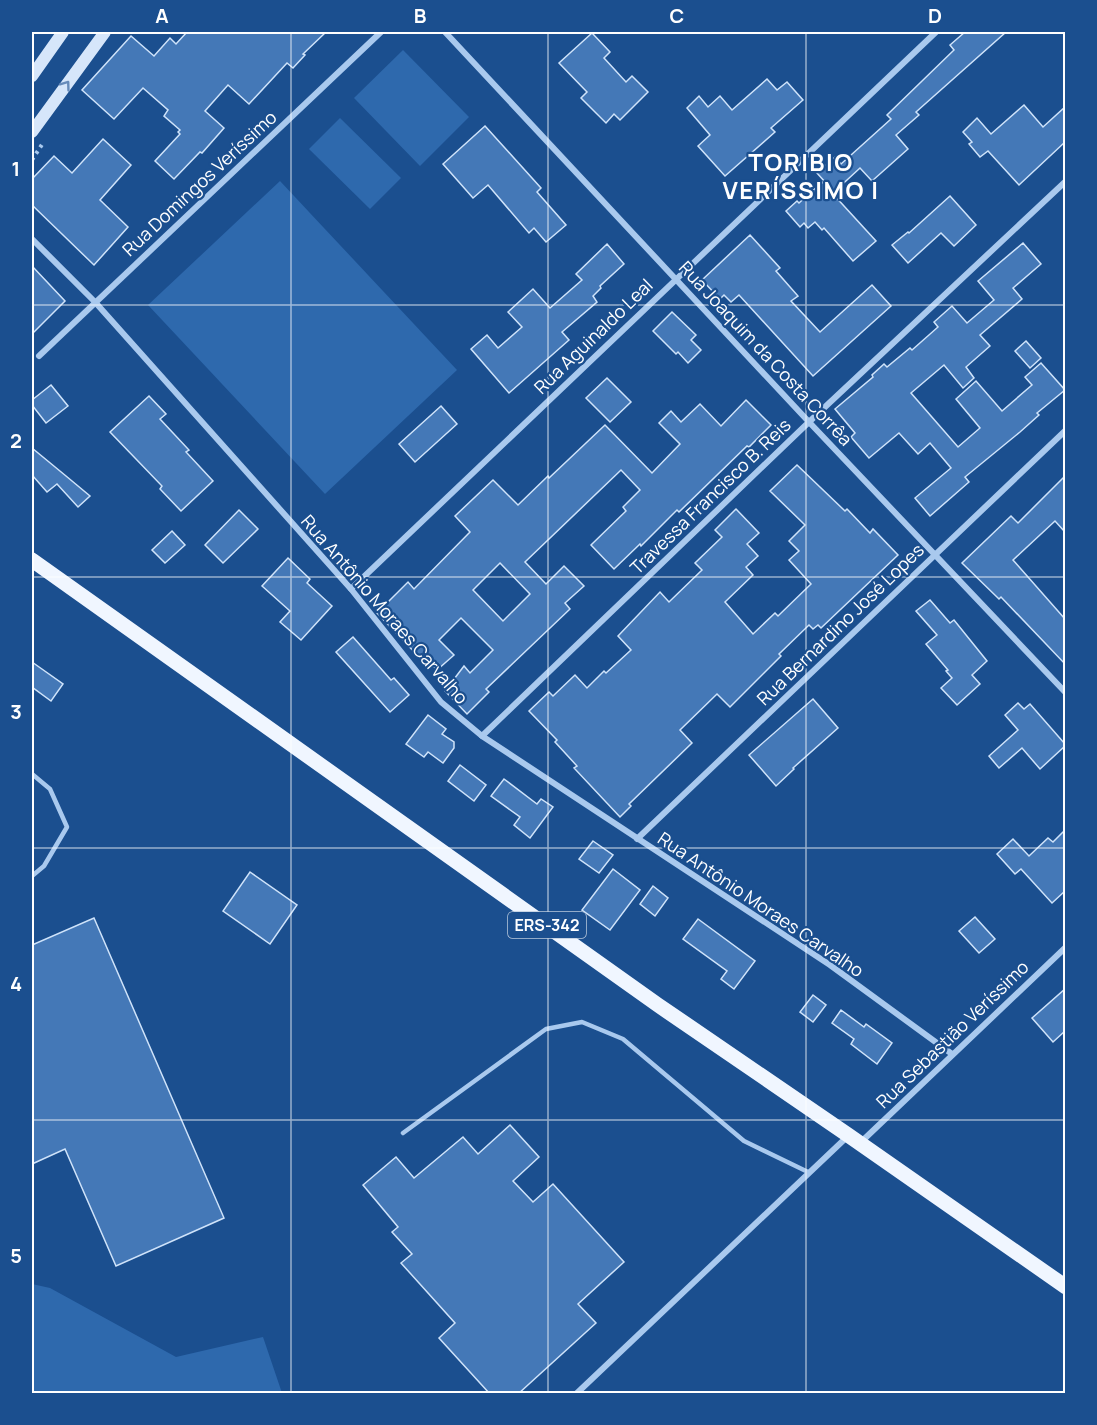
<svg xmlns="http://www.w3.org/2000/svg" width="1097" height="1425" viewBox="0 0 1097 1425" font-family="Manrope,sans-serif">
	<rect width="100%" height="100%" fill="#1b4f8f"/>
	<g fill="#2e69ad">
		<path d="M 403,50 L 469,117 L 420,166 L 354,98 Z"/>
		<path d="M 340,118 L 401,178 L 370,209 L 309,149 Z"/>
		<path d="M 280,181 L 457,370 L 325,494 L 148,305 Z"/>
		<path d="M 32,1284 L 50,1288 L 176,1357 L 263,1337 L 282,1393 L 32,1393 Z"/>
	</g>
	<g fill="#4478b7" stroke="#cfe3fa" stroke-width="1.5" fill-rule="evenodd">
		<path d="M 187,32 L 326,32 L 303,54 L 305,55 L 293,68 L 287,63 L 249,104 L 228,85 L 205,111 L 224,128 L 202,153 L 200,152 L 174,179 L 155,161 L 180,134 L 178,132 L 180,130 L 164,116 L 168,110 L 143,88 L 114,119 L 82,90 L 131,36 L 154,56 L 170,38 L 176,44 Z"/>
		<path d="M 965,32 L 1006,32 L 916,112 L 919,115 L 896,135 L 908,149 L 872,181 L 860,168 L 834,192 L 817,173 L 835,157 L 841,164 L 891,119 L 887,115 L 954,50 L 950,45 Z"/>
		<path d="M 592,33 L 610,52 L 604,58 L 626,82 L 632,76 L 648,92 L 620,120 L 614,114 L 606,123 L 581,98 L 587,92 L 559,63 Z"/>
		<path d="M 767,79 L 777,90 L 787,82 L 803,100 L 771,128 L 775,132 L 725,176 L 698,146 L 710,135 L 687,108 L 699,96 L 708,107 L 720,96 L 732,110 Z"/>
		<path d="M 1024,105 L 1043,127 L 1065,107 L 1065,142 L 1019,185 L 988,151 L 980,157 L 969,144 L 972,142 L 963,132 L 977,118 L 991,134 Z"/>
		<path d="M 485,126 L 541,188 L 537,192 L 566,225 L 546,242 L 534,228 L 529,233 L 488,185 L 473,198 L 443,164 Z"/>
		<path d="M 103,139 L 131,165 L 100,200 L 128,227 L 94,265 L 32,205 L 32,179 L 54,156 L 72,173 Z"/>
		<path d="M 822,182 L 876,241 L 853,261 L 824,228 L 822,230 L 815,222 L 808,228 L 804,223 L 800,227 L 786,211 L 797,201 L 799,203 Z"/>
		<path d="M 950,196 L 976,225 L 954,246 L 941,233 L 908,263 L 892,245 L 908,232 L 909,233 Z"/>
		<path d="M 750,235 L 780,268 L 776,271 L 798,296 L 791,301 L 820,332 L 872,285 L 891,306 L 813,376 L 739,295 L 731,302 L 724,295 L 720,299 L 702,280 Z"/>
		<path d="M 1023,243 L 1041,264 L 1013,288 L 1022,299 L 980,335 L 990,346 L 966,367 L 974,378 L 963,388 L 944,365 L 911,393 L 958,447 L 980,428 L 956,399 L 976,381 L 1002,411 L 1032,385 L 1025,377 L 1041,363 L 1065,390 L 1037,413 L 1039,415 L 1020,432 L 965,477 L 969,482 L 930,516 L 915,498 L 951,468 L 930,443 L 918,454 L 899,433 L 869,458 L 851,437 L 855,433 L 835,409 L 873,377 L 872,375 L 884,364 L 887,367 L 910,348 L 912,350 L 938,327 L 934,322 L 952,306 L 967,323 L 994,300 L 978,281 Z"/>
		<path d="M 607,244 L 624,264 L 600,286 L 601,288 L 593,296 L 597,302 L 562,332 L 569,340 L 509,393 L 471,349 L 487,335 L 498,348 L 522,327 L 508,312 L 533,289 L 550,308 L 582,280 L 576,274 Z"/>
		<path d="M 32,266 L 65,301 L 32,334 Z"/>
		<path d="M 672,312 L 696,335 L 691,340 L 701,350 L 688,363 L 678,352 L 676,354 L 653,331 Z"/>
		<path d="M 1026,341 L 1041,358 L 1030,368 L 1015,351 Z"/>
		<path d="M 607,378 L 631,402 L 610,422 L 586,398 Z"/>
		<path d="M 51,385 L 68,406 L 46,423 L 32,405 L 32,400 Z"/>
		<path d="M 149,396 L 166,414 L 160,419 L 189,450 L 186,452 L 213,481 L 181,511 L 160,489 L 162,486 L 110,432 Z"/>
		<path d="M 746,400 L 771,425 L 749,447 L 747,446 L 679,512 L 677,510 L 641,546 L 640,544 L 614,569 L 591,545 L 626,511 L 623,507 L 640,490 L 621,470 L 525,562 L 546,584 L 564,566 L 584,586 L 565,603 L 570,609 L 486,689 L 489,692 L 467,714 L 445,691 L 464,666 L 470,673 L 493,650 L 461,618 L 439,640 L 454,655 L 437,670 L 423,655 L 420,658 L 377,613 L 408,582 L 414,589 L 470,532 L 455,516 L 493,480 L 518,505 L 548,476 L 549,478 L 605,425 L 652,473 L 680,444 L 659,423 L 671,411 L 681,422 L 700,404 L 721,426 ZM 500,563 L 530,594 L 503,621 L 473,590 Z"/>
		<path d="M 441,406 L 457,424 L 415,462 L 399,444 Z"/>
		<path d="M 32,448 L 66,476 L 90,496 L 78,507 L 57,484 L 47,492 L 32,475 Z"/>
		<path d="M 797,465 L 845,511 L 847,509 L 870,533 L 873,529 L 898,555 L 821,628 L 818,625 L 813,629 L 809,625 L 779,654 L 781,656 L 730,707 L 717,694 L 680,730 L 692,743 L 629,804 L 631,806 L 620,817 L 574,768 L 577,766 L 555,742 L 557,740 L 529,711 L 549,692 L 553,696 L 575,675 L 587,688 L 604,671 L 606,673 L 631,650 L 618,636 L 660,592 L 669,602 L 702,570 L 695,563 L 722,537 L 715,530 L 736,509 L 759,533 L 747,544 L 758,556 L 746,567 L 753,575 L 725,602 L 753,634 L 775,613 L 778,616 L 811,584 L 789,560 L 799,551 L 789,541 L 805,525 L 770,491 Z"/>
		<path d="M 1065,476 L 1065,532 L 1055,521 L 1013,560 L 1065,619 L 1065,664 L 1001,597 L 999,599 L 962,563 L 1011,516 L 1018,523 Z"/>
		<path d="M 239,510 L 258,529 L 223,563 L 205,545 Z"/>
		<path d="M 172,531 L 185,545 L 165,563 L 152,550 Z"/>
		<path d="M 288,558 L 310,579 L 307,583 L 332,606 L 301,640 L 280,622 L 290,611 L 262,586 Z"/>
		<path d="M 930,600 L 950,623 L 954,620 L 987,661 L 972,675 L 980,684 L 957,705 L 941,688 L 952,678 L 946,671 L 948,670 L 926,644 L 937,635 L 916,611 Z"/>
		<path d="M 353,637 L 391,680 L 394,678 L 409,695 L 390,712 L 336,652 Z"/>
		<path d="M 32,662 L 63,684 L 51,701 L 32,687 Z"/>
		<path d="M 813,699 L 838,728 L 793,768 L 794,769 L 776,786 L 749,755 Z"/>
		<path d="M 1018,703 L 1024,709 L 1030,704 L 1065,744 L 1065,746 L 1040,769 L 1022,748 L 999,768 L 989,756 L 1018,730 L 1005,715 Z"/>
		<path d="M 428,715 L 446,729 L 442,734 L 454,742 L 454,748 L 443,763 L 428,752 L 424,757 L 406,744 Z"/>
		<path d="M 460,765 L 486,785 L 474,801 L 448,781 Z"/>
		<path d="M 504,779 L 537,804 L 541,799 L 553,807 L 530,838 L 514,825 L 520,817 L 491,796 Z"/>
		<path d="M 1065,830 L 1065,891 L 1052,903 L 1021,869 L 1015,874 L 997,854 L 1013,839 L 1029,856 L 1048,838 L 1053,842 Z"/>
		<path d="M 593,841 L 613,855 L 599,873 L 579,859 Z"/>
		<path d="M 613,869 L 640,890 L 610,930 L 582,910 Z"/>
		<path d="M 250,872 L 297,905 L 270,944 L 223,911 Z"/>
		<path d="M 653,886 L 668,898 L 655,916 L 640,904 Z"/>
		<path d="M 975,917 L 995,939 L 979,953 L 959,931 Z"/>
		<path d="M 94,918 L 224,1218 L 116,1266 L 65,1149 L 32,1164 L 32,945 Z"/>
		<path d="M 698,919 L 755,961 L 734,989 L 721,979 L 727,971 L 683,939 Z"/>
		<path d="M 1065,989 L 1065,1031 L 1053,1042 L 1032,1018 Z"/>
		<path d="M 813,995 L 826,1005 L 813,1022 L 800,1012 Z"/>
		<path d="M 841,1010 L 864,1027 L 866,1024 L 892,1043 L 877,1064 L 851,1044 L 854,1039 L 832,1023 Z"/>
		<path d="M 510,1125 L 539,1157 L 513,1181 L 533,1202 L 553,1184 L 624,1262 L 578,1304 L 596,1323 L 518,1394 L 490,1394 L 439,1338 L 455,1323 L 401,1263 L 412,1254 L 392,1232 L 398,1227 L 363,1185 L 396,1157 L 414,1178 L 463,1137 L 478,1154 Z"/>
	</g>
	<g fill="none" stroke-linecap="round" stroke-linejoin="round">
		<path stroke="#a9c9ee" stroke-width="4" stroke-dasharray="3 4.5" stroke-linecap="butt" d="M 32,160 L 43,143"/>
		<g stroke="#a9c9ee" stroke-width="4.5">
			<path d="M 32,774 L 50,789 L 67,827 L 44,866 L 32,876"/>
			<path d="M 403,1133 L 546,1029 L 582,1022 L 623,1039 L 744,1141 L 808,1172"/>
		</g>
		<g stroke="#a9c9ee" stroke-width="6">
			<path d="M 445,32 L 809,422 L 1066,693"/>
			<path d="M 32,239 L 95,302 L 351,589 L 441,702 L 482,736 L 830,965 L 952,1054"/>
			<path d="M 39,356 L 381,32"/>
			<path d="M 351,589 L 936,32"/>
			<path d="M 482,736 L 809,422 L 1066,181"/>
			<path d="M 637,839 L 1066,430"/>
			<path d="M 860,1143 L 1066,947"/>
			<path d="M 576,1394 L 848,1136"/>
		</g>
		<g stroke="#d6e6fa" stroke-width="12">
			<path d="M 32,76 L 63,32"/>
			<path d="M 32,132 L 105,32"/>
		</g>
		<path stroke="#f0f6ff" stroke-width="15" d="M 32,560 L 658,1005 L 848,1135 L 1066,1287"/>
	</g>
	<defs><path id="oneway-chevron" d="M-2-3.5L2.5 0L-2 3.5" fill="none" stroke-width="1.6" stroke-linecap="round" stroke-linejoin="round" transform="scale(1.5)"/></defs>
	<use stroke="#668bba" href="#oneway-chevron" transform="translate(66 85) rotate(-54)"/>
	<path fill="none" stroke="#fff" stroke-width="1.5" stroke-opacity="0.55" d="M 291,32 L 291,1394M 548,32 L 548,1394M 806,32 L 806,1394M 32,305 L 1066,305M 32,577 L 1066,577M 32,848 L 1066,848M 32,1120 L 1066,1120"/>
	<g text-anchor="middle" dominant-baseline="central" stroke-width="4.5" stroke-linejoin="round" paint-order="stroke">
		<rect fill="#1b4f8f" stroke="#bbcadd" stroke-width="1.5" x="508" y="912" width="78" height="26" rx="4.5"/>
		<g font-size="16" font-weight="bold" fill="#fff">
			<text x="547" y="925">ERS-342</text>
		</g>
		<g font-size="18" fill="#fff" stroke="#1b4f8f">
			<text transform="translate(199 183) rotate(-43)">Rua Domingos Veríssimo</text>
			<text transform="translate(593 336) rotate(-44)">Rua Aguinaldo Leal</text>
			<text transform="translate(766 353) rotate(47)">Rua Joaquim da Costa Corrêa</text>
			<text transform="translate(710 496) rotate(-44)">Travessa Francisco B. Reis</text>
			<text transform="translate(385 609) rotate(49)">Rua Antônio Moraes Carvalho</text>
			<text transform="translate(840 624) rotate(-44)">Rua Bernardino José Lopes</text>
			<text transform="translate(761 904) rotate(34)">Rua Antônio Moraes Carvalho</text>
			<text transform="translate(952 1034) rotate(-44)">Rua Sebastião Veríssimo</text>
		</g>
		<g font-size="24" font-weight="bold" letter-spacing="1.5" fill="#fff" stroke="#1b4f8f">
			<text x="801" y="161">TORIBIO<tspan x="801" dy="28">VERÍSSIMO I</tspan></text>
		</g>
	</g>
	<rect width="1097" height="1425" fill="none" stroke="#1b4f8f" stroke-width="66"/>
	<rect x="33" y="33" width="1031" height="1359" fill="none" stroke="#fff" stroke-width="2"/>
	<g font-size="20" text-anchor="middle" font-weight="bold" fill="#fff">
		<text x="162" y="23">A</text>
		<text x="420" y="23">B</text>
		<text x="677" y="23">C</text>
		<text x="935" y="23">D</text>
		<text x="16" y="176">1</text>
		<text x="16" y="448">2</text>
		<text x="16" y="719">3</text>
		<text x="16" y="991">4</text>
		<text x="16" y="1263">5</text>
	</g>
</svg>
